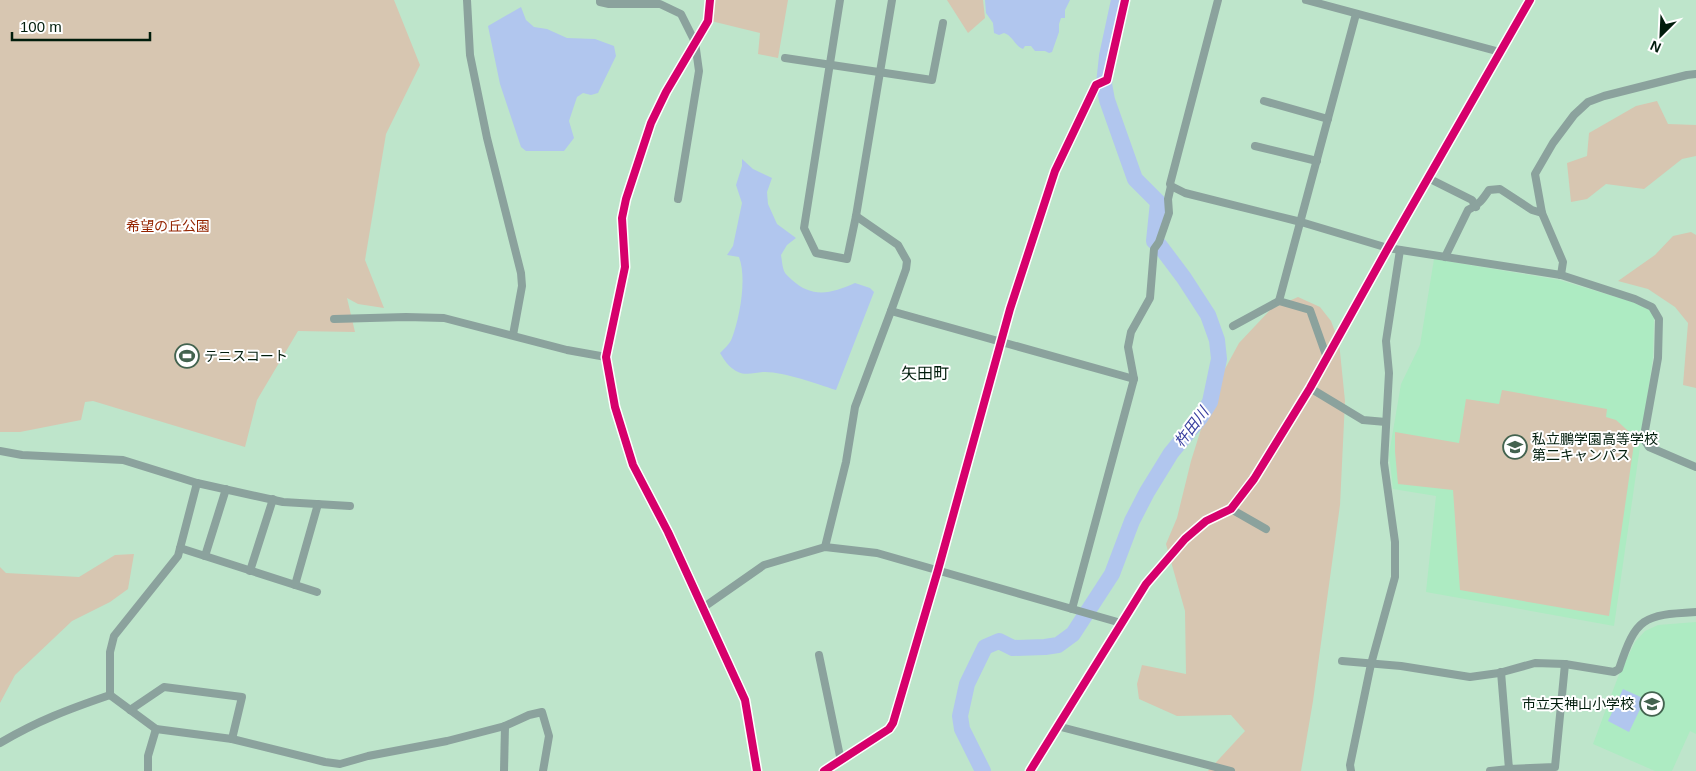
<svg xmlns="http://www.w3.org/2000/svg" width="1696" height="771" viewBox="0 0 1696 771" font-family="Arial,'Noto Sans JP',sans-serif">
	<rect width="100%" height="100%" fill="#bee5cb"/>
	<g fill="#adebc2">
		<path d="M 1434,259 L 1559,280 L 1633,302 L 1648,309 L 1654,315 L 1653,357 L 1614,626 L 1426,592 L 1436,496 L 1393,489 L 1389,454 L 1401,384 L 1420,345 Z"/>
		<path d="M 1696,622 L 1696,734 L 1690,731 L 1672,771 L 1655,771 L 1593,744 L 1618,677 L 1635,642 L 1645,631 L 1658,625 Z"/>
	</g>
	<g fill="#d7c6b1">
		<path d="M 0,0 L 394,0 L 420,65 L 386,134 L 365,260 L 384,308 L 358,304 L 347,298 L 355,332 L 298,331 L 257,400 L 245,447 L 93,401 L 85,402 L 81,420 L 20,432 L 0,432 Z"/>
		<path d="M 714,0 L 788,0 L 778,58 L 758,54 L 760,33 L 711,21 Z"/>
		<path d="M 947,0 L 983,0 L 985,18 L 968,33 Z"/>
		<path d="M 1657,101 L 1668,124 L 1696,125 L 1696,156 L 1682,159 L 1644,189 L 1606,184 L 1587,199 L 1571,202 L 1567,163 L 1587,156 L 1589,133 L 1636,106 Z"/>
		<path d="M 1691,232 L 1696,235 L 1696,388 L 1683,385 L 1688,323 L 1675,307 L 1648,289 L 1618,281 L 1655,255 L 1673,236 Z"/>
		<path d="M 1298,297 L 1320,307 L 1331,321 L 1339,342 L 1345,401 L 1340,505 L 1313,701 L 1301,771 L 1208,771 L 1245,731 L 1231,715 L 1177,716 L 1139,699 L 1137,684 L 1142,665 L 1186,674 L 1185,611 L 1166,544 L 1177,518 L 1191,461 L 1213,391 L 1239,343 L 1271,309 Z"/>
		<path d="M 1502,390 L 1607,409 L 1606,417 L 1616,420 L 1635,437 L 1609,616 L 1460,590 L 1453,490 L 1398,484 L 1395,452 L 1395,432 L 1459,443 L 1466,399 L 1499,404 Z"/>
		<path d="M 134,554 L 128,589 L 110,602 L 72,621 L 15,675 L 0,703 L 0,567 L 6,573 L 79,577 L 115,555 Z"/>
	</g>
	<g fill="#b1c6ee">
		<path d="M 985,0 L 1070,0 L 1065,10 L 1065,18 L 1061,18 L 1059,24 L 1059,32 L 1052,52 L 1049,53 L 1045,51 L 1035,51 L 1031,46 L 1025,46 L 1023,49 C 1014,45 1013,36 1004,33 L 999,35 L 994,33 L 993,23 L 986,13 Z"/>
		<path d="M 521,7 L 526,20 L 534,27 L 547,29 L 567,38 L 595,39 L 614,46 L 616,56 L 598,93 L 591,95 L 583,93 L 577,97 L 569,121 L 574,138 L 564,151 L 526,151 L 521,147 L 500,84 L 488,26 Z"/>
		<path d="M 742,159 L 753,169 L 772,178 L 767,192 L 768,204 L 777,224 L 796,238 L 787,245 L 781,255 C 782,260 782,266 784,271 C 785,274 789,277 792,280 C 813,299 832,293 855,283 L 870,288 L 874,292 L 836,390 C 817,384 782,371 763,372 C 754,373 744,376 736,371 C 729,367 724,360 720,353 C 724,349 730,344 732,338 C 740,317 747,278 739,257 L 727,255 L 733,246 L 742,203 L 736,185 L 742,166 Z"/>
		<path d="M 1623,689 L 1645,699 L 1629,732 L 1608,721 Z"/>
	</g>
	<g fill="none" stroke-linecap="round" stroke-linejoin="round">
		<path stroke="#b1c6ee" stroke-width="16" d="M 983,771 L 962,729 L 960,716 L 967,684 L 985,647 L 999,641 L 1013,648 L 1045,647 L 1058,645 L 1073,634 L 1112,574 L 1132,521 L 1147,492 L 1171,453 L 1200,418 L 1210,402 L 1219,359 L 1217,340 L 1208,315 L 1184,278 L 1160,246 L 1154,241 L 1158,202 L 1135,179 L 1107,100 L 1104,84 L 1107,56 L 1119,0"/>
		<g stroke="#8ba29d" stroke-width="8">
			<path d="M 467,0 L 470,55 L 487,138 L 521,273 L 522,286 L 513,335"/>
			<path d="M 600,0 L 600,2 L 609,4 L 660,4 L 681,14 L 695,42 L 699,71 L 678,199"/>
			<path d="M 710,0 L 708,21 L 666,92 L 651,123 L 626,199 L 622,218 L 625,267 L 606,357 L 615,407 L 633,465 L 668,532 L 745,700 L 757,771"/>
			<path d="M 840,0 L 804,228 L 816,253 L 847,259 L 856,216 L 892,0"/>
			<path d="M 1306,0 L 1500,52"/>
			<path d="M 785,58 L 932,80 L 943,23"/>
			<path d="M 1264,101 L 1328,119"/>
			<path d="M 1255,146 L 1317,161"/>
			<path d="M 1428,178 L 1472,200 L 1476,207"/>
			<path d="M 1171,186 L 1185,193 L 1301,222 L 1388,248 L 1561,275 L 1635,299 L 1652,307 L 1659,319 L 1658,358 L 1644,436 L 1645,441 L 1649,447 L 1696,467"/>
			<path d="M 1445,257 L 1468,210 C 1479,205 1483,199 1489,190 L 1500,189 L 1532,210 L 1542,213"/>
			<path d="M 1561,275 L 1563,262 L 1542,213 L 1535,174 L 1553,143 L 1574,115 L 1588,102 L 1604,96 L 1687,75 L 1696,74"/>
			<path d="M 891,311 L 1134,379"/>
			<path d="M 334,319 L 406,317 L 444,318 L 567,350 L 606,357"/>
			<path d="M 1233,326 L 1279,301"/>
			<path d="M 1327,358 L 1310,310 L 1279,301 L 1356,14"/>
			<path d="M 1310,388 L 1363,420 L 1386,422"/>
			<path d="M 0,451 L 22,455 L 123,460 L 197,483 L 283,502 L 350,506"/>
			<path d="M 197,483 L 178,556 L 114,636 L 110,652 L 110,695 L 156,729 L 232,739 L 325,762 L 340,764 L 368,756 L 447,741 L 505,726 L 529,715 L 542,712 L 549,736 L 543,771"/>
			<path d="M 1231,509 L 1266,529"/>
			<path d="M 825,547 L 846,462 L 855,407 L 891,311 L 906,269 L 907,261 L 898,245 L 856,216"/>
			<path d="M 180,548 L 317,592"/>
			<path d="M 205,556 L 226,489"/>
			<path d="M 250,571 L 273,499"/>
			<path d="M 295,585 L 318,504"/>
			<path d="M 704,607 L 764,565 L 825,547 L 877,553 L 1121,623"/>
			<path d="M 1072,609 L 1134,379 L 1128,347 L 1131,332 L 1150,298 L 1154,249 L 1159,242 L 1169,213 L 1168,199 L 1171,186 L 1170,184 L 1218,0"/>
			<path d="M 819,655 L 841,761"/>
			<path d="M 1342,661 L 1401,666 L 1470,677 L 1499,673 L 1535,663 L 1565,664 L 1614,672 L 1619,669 C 1636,617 1643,615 1696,612"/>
			<path d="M 1501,672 L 1509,769 L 1555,767 L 1565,664"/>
			<path d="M 130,710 L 164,687 L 242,697 L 232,739"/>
			<path d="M 1057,726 L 1231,771"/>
			<path d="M 0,743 C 37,721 69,709 110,695"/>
			<path d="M 148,771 L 148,756 L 156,729"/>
			<path d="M 504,771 L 505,726"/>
			<path d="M 824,771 L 889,729 L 893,723 L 938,570 L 1010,309 L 1055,171 L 1096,85 L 1107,80 L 1125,0"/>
			<path d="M 1030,771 L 1146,584 L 1185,539 L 1206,521 L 1231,509 L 1254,479 L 1310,388 L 1388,248 L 1530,0"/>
			<path d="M 1351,771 L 1350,765 L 1371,664 L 1395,577 L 1395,542 L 1384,463 L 1389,373 L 1386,341 L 1400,250"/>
			<path d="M 1490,771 L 1509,769"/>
		</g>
		<g stroke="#fff" stroke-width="11">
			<g id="cycleway">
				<path d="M 710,0 L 708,21 L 666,92 L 651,123 L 626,199 L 622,218 L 625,267 L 606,357 L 615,407 L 633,465 L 668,532 L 745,700 L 757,771"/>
				<path d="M 824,771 L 889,729 L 893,723 L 938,570 L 1010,309 L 1055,171 L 1096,85 L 1107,80 L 1125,0"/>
				<path d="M 1030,771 L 1146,584 L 1185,539 L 1206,521 L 1231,509 L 1254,479 L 1310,388 L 1388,248 L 1530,0"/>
			</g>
		</g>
		<use href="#cycleway" stroke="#d6006c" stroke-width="8"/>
	</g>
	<defs>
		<g id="stadium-ring" transform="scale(1.25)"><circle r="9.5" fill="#fff" stroke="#43634f" stroke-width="1.5"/><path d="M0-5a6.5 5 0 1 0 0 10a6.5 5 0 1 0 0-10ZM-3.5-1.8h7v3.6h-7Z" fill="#43634f"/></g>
		<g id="school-ring" transform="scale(1.25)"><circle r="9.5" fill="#fff" stroke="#43634f" stroke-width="1.5"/><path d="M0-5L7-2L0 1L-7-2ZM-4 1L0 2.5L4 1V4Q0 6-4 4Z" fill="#43634f"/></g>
	</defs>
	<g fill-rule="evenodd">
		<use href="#stadium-ring" x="187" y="356"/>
		<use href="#school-ring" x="1515" y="447"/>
		<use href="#school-ring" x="1652" y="704"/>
	</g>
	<g text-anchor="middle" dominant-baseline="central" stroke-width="4" stroke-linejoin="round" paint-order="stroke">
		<g font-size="14" fill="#942401" stroke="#fff">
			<text x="168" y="226">希望の丘公園</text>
		</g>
		<g font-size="14" fill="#011d0c" stroke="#fff" text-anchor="start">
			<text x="204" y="356">テニスコート</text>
			<text x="1532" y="439">私立鵬学園高等学校<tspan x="1532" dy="16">第二キャンパス</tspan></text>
			<text x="1634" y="704" text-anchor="end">市立天神山小学校</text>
		</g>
		<g font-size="15" font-style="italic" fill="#393f9f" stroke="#fff">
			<text transform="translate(1191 427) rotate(-53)">杵田川</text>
		</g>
		<g font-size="16" fill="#011d0c" stroke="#fff">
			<text x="925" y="373">矢田町</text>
		</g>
	</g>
	<g transform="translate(1661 35) rotate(204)" stroke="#ffffff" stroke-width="4" paint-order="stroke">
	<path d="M0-4L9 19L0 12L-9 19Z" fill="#011d0c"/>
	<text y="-8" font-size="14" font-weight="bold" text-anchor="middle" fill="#011d0c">N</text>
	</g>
	<path d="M12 32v8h138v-8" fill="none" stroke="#011d0c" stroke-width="2.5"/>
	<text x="20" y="32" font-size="15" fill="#011d0c" stroke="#ffffff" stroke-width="4" paint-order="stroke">100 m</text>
</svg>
